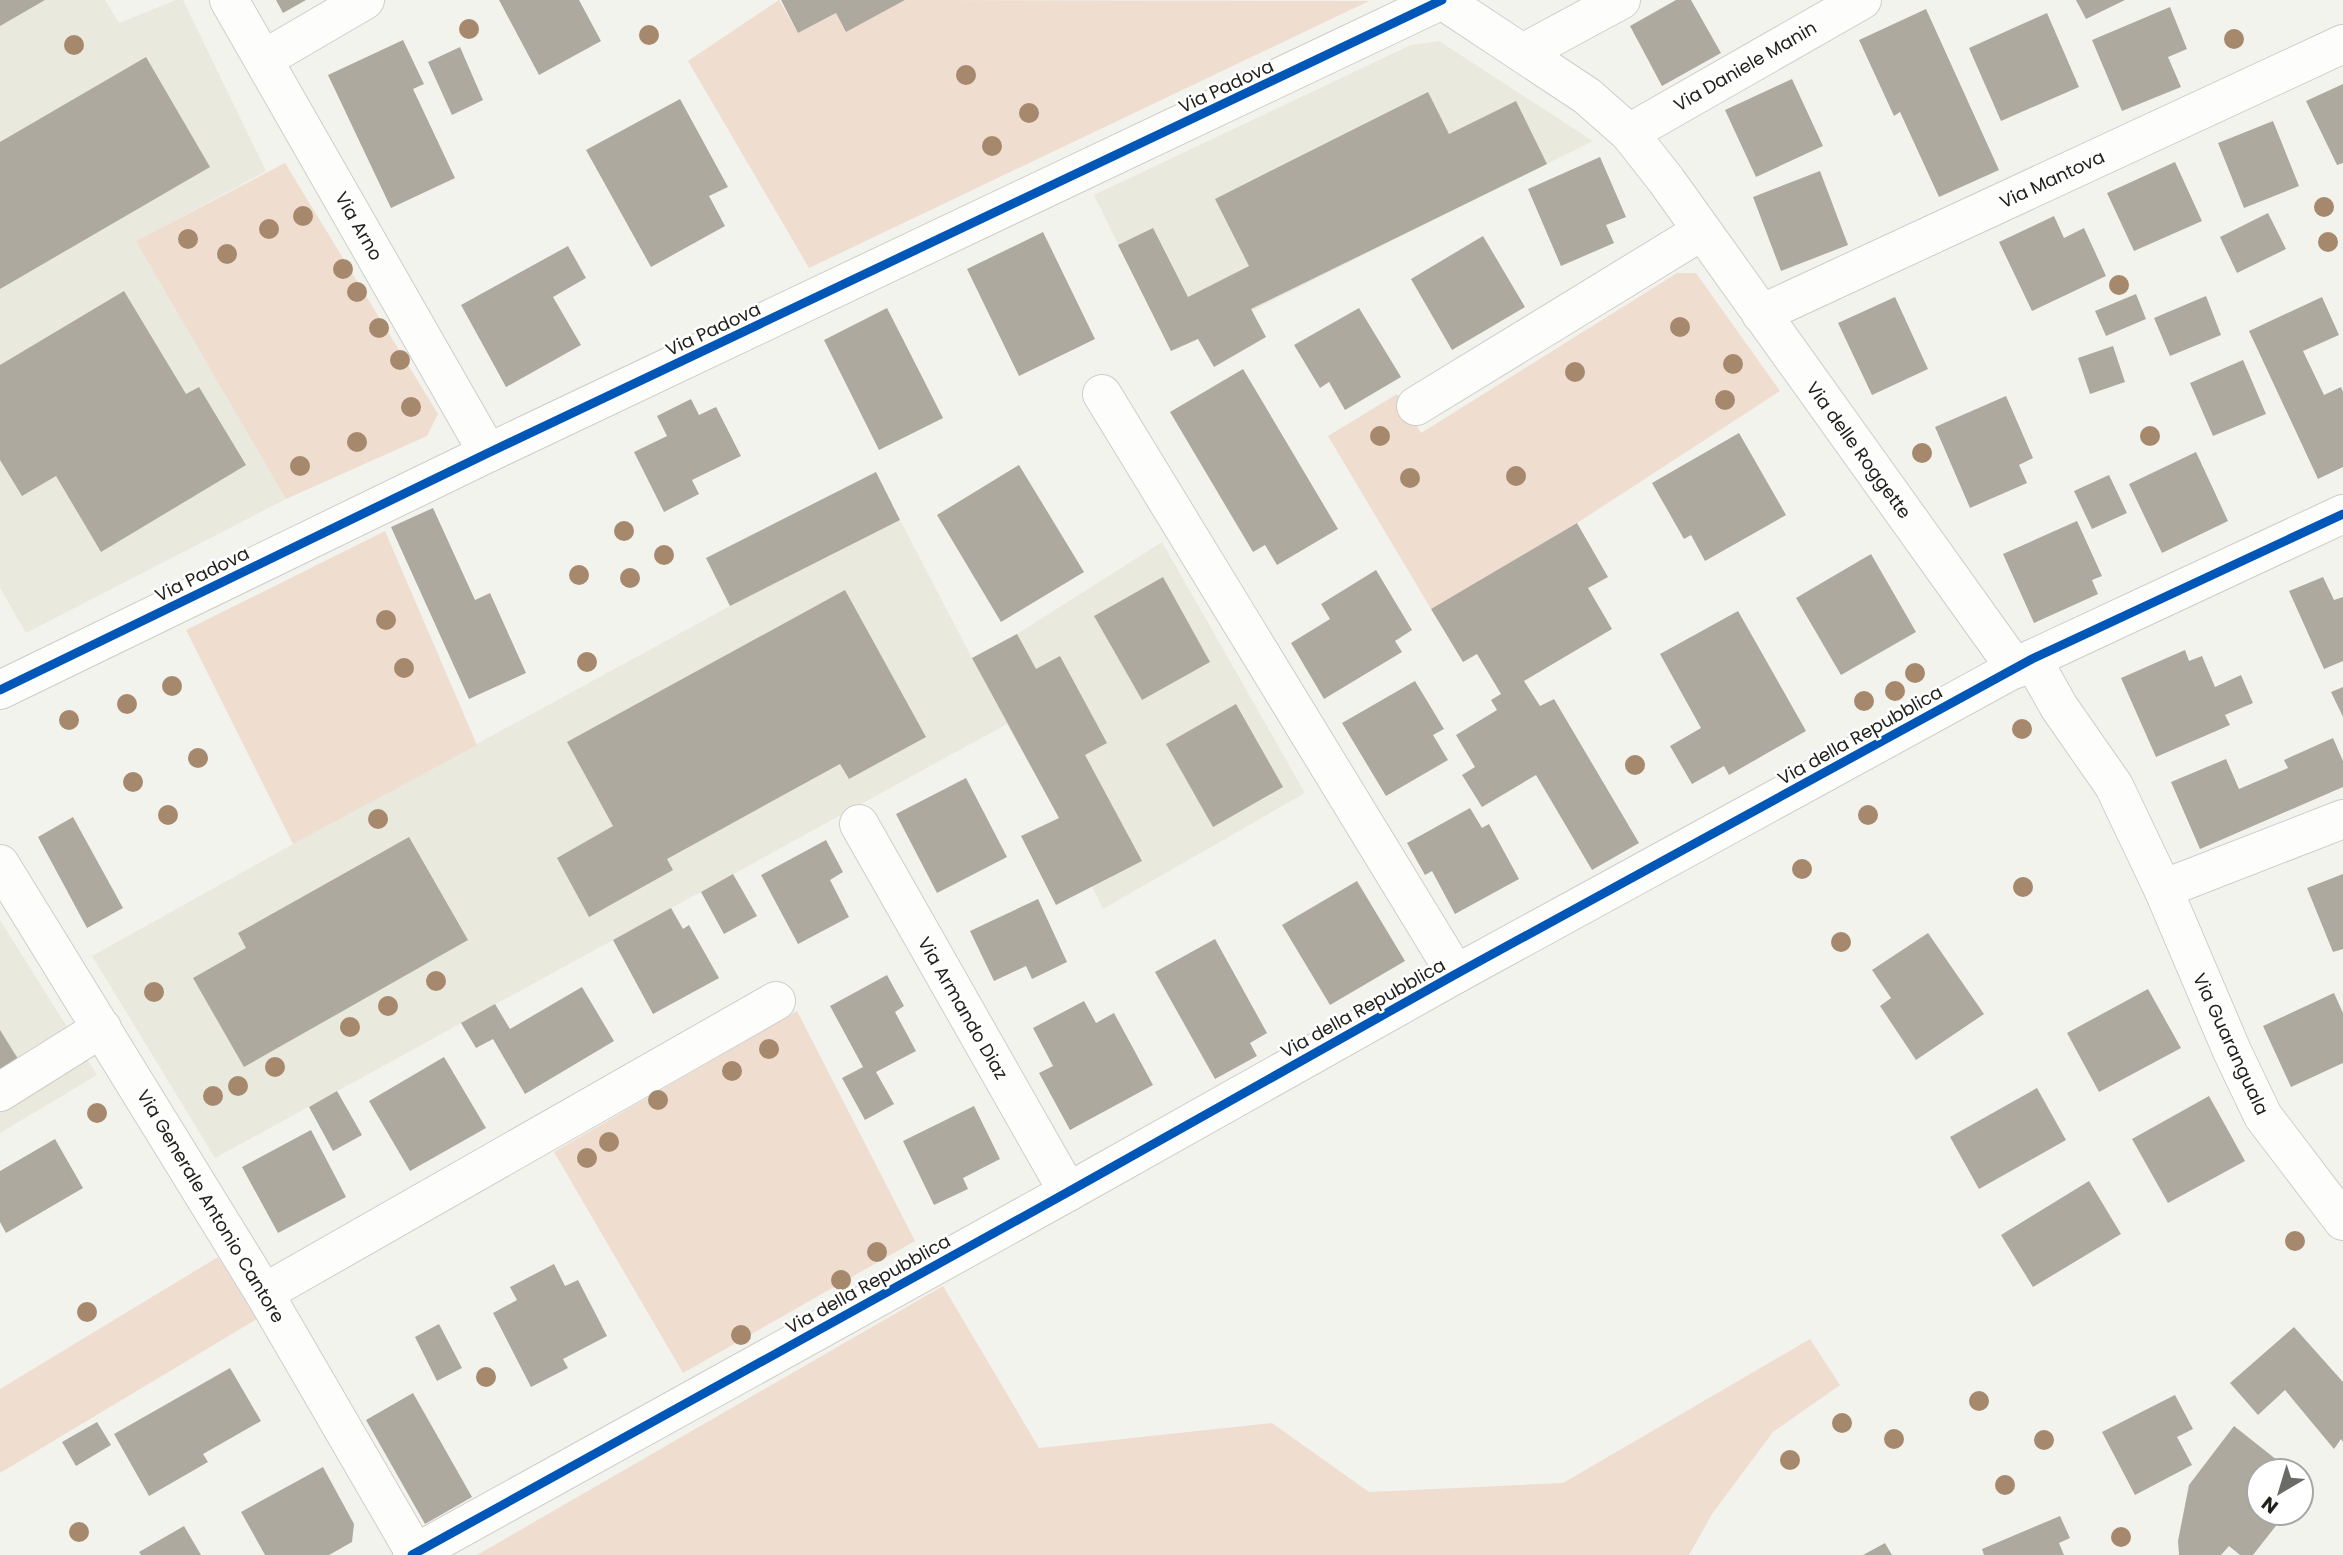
<svg xmlns="http://www.w3.org/2000/svg" width="2343" height="1555" viewBox="0 0 2343 1555" font-family="Poppins,sans-serif">
	<rect width="100%" height="100%" fill="#f3f3ee"/>
	<g fill="#e9e9dd">
		<path d="M 0,0 L 105,0 L 119,23 L 176,0 L 183,0 L 266,171 L 137,241 L 286,499 L 26,633 L 0,588 Z"/>
		<path d="M 1439,41 L 1593,141 L 1171,351 L 1094,195 L 1411,45 Z"/>
		<path d="M 900,520 L 972,658 L 1017,634 L 1162,542 L 1305,793 L 1103,909 L 1059,818 L 1007,724 L 215,1158 L 92,956 L 293,844 L 730,606 Z"/>
		<path d="M 0,920 L 97,1075 L 0,1133 Z"/>
	</g>
	<g fill="#efddd0">
		<path d="M 779,0 L 798,33 L 836,13 L 847,31 L 905,0 L 1369,1 L 809,268 L 688,61 Z"/>
		<path d="M 285,163 L 438,414 L 427,436 L 286,499 L 136,241 Z"/>
		<path d="M 1677,273 L 1696,273 L 1780,391 L 1577,523 L 1431,609 L 1328,436 L 1397,394 L 1421,433 Z"/>
		<path d="M 385,531 L 477,745 L 293,844 L 186,630 Z"/>
		<path d="M 797,1011 L 915,1241 L 683,1373 L 554,1152 Z"/>
		<path d="M 218,1257 L 257,1319 L 0,1473 L 0,1389 Z"/>
		<path d="M 943,1286 L 1039,1448 L 1272,1423 L 1369,1492 L 1563,1483 L 1810,1339 L 1840,1385 L 1773,1432 L 1712,1514 L 1689,1555 L 477,1555 Z"/>
	</g>
	<g fill="#aea99f">
		<path d="M 0,0 L 45,0 L 0,26 Z"/>
		<path d="M 276,0 L 306,0 L 283,13 Z"/>
		<path d="M 499,0 L 579,0 L 601,41 L 539,75 Z"/>
		<path d="M 781,0 L 905,0 L 846,32 L 836,13 L 798,33 Z"/>
		<path d="M 1676,0 L 1691,0 L 1721,53 L 1662,86 L 1630,26 Z"/>
		<path d="M 2076,0 L 2125,0 L 2086,19 Z"/>
		<path d="M 2170,7 L 2187,49 L 2168,57 L 2181,87 L 2122,111 L 2092,40 Z"/>
		<path d="M 1926,9 L 1999,170 L 1939,197 L 1900,112 L 1894,116 L 1859,40 Z"/>
		<path d="M 2047,13 L 2079,87 L 2001,121 L 1969,48 Z"/>
		<path d="M 403,40 L 424,84 L 413,89 L 455,178 L 391,208 L 328,75 Z"/>
		<path d="M 460,47 L 483,100 L 452,115 L 428,62 Z"/>
		<path d="M 146,57 L 210,167 L 0,289 L 0,142 Z"/>
		<path d="M 1792,79 L 1823,146 L 1756,177 L 1725,110 Z"/>
		<path d="M 2343,84 L 2343,163 L 2337,165 L 2306,101 Z"/>
		<path d="M 1428,92 L 1449,134 L 1516,101 L 1547,164 L 1251,309 L 1266,337 L 1214,367 L 1198,339 L 1171,351 L 1118,245 L 1153,228 L 1188,297 L 1249,266 L 1215,199 Z"/>
		<path d="M 680,99 L 728,187 L 709,196 L 725,226 L 651,267 L 586,150 Z"/>
		<path d="M 2273,121 L 2299,186 L 2244,208 L 2218,143 Z"/>
		<path d="M 1600,157 L 1626,217 L 1606,225 L 1614,243 L 1561,266 L 1528,189 Z"/>
		<path d="M 2175,162 L 2202,221 L 2134,251 L 2107,193 Z"/>
		<path d="M 1820,171 L 1848,245 L 1781,271 L 1753,197 Z"/>
		<path d="M 2268,213 L 2286,249 L 2237,273 L 2220,237 Z"/>
		<path d="M 2054,216 L 2064,238 L 2084,228 L 2106,276 L 2032,311 L 1999,242 Z"/>
		<path d="M 1043,232 L 1095,339 L 1019,376 L 967,269 Z"/>
		<path d="M 1483,236 L 1525,307 L 1452,350 L 1411,279 Z"/>
		<path d="M 568,246 L 586,278 L 553,297 L 581,345 L 506,387 L 461,305 Z"/>
		<path d="M 124,291 L 186,394 L 199,387 L 246,465 L 101,552 L 56,476 L 22,496 L 0,460 L 0,365 Z"/>
		<path d="M 2136,294 L 2146,319 L 2106,336 L 2095,311 Z"/>
		<path d="M 2206,296 L 2221,335 L 2170,356 L 2154,318 Z"/>
		<path d="M 1895,297 L 1928,369 L 1872,395 L 1838,323 Z"/>
		<path d="M 2322,297 L 2339,335 L 2303,351 L 2324,395 L 2341,387 L 2343,392 L 2343,467 L 2318,479 L 2249,331 Z"/>
		<path d="M 887,308 L 943,418 L 879,450 L 824,340 Z"/>
		<path d="M 1359,308 L 1401,377 L 1345,410 L 1329,382 L 1320,388 L 1294,345 Z"/>
		<path d="M 2113,346 L 2125,382 L 2090,394 L 2078,358 Z"/>
		<path d="M 2243,360 L 2266,414 L 2213,436 L 2190,383 Z"/>
		<path d="M 1243,369 L 1338,529 L 1277,565 L 1265,545 L 1253,552 L 1170,412 Z"/>
		<path d="M 2006,396 L 2033,458 L 2019,465 L 2027,483 L 1970,508 L 1935,427 Z"/>
		<path d="M 691,399 L 699,415 L 716,407 L 741,456 L 692,480 L 699,494 L 664,512 L 634,452 L 667,436 L 657,416 Z"/>
		<path d="M 1739,433 L 1786,515 L 1705,561 L 1691,535 L 1684,539 L 1652,483 Z"/>
		<path d="M 2196,452 L 2228,521 L 2162,553 L 2129,484 Z"/>
		<path d="M 1019,465 L 1084,572 L 1001,622 L 937,515 Z"/>
		<path d="M 876,472 L 900,520 L 730,606 L 706,558 Z"/>
		<path d="M 2109,475 L 2127,513 L 2092,529 L 2074,491 Z"/>
		<path d="M 433,508 L 475,600 L 490,593 L 526,673 L 469,699 L 391,527 Z"/>
		<path d="M 2077,521 L 2102,576 L 2092,580 L 2098,594 L 2034,623 L 2003,554 Z"/>
		<path d="M 1577,523 L 1608,577 L 1588,588 L 1612,629 L 1524,681 L 1540,706 L 1554,699 L 1639,843 L 1592,870 L 1536,775 L 1482,807 L 1462,775 L 1475,767 L 1456,735 L 1497,710 L 1491,700 L 1501,694 L 1477,654 L 1463,662 L 1431,609 Z"/>
		<path d="M 1871,554 L 1916,632 L 1841,675 L 1796,598 Z"/>
		<path d="M 1376,570 L 1412,630 L 1395,641 L 1402,652 L 1324,699 L 1291,643 L 1330,619 L 1321,604 Z"/>
		<path d="M 1163,577 L 1210,662 L 1142,700 L 1094,616 Z"/>
		<path d="M 2323,577 L 2334,600 L 2343,597 L 2343,661 L 2324,669 L 2289,591 Z"/>
		<path d="M 845,590 L 926,737 L 849,779 L 840,764 L 667,859 L 673,870 L 589,917 L 557,858 L 613,826 L 567,742 Z"/>
		<path d="M 1738,611 L 1806,731 L 1729,775 L 1724,766 L 1692,784 L 1670,746 L 1701,728 L 1660,654 Z"/>
		<path d="M 1017,634 L 1036,669 L 1060,656 L 1107,743 L 1085,755 L 1142,861 L 1056,905 L 1021,836 L 1059,818 L 972,658 Z"/>
		<path d="M 2185,650 L 2189,661 L 2202,656 L 2215,687 L 2241,675 L 2253,703 L 2225,715 L 2230,725 L 2156,757 L 2121,678 Z"/>
		<path d="M 1415,681 L 1444,729 L 1433,735 L 1448,760 L 1386,796 L 1342,723 Z"/>
		<path d="M 2343,687 L 2343,717 L 2331,692 Z"/>
		<path d="M 1236,704 L 1283,787 L 1213,827 L 1166,744 Z"/>
		<path d="M 2333,738 L 2343,761 L 2343,787 L 2200,849 L 2171,782 L 2226,759 L 2239,789 L 2288,768 L 2284,760 Z"/>
		<path d="M 966,778 L 1007,857 L 937,893 L 896,814 Z"/>
		<path d="M 1470,808 L 1482,828 L 1489,824 L 1519,879 L 1455,914 L 1432,871 L 1425,875 L 1407,843 Z"/>
		<path d="M 73,817 L 123,908 L 87,928 L 38,837 Z"/>
		<path d="M 409,837 L 468,940 L 244,1067 L 193,978 L 246,948 L 238,933 Z"/>
		<path d="M 826,840 L 843,872 L 830,880 L 849,917 L 798,944 L 761,875 Z"/>
		<path d="M 733,874 L 757,916 L 724,934 L 701,892 Z"/>
		<path d="M 2343,874 L 2343,949 L 2333,952 L 2307,888 Z"/>
		<path d="M 1357,881 L 1405,961 L 1330,1005 L 1282,925 Z"/>
		<path d="M 1038,899 L 1067,962 L 1032,979 L 1026,966 L 994,981 L 970,931 Z"/>
		<path d="M 671,908 L 683,929 L 689,925 L 719,978 L 653,1014 L 613,940 Z"/>
		<path d="M 1928,933 L 1984,1014 L 1916,1060 L 1880,1006 L 1891,998 L 1872,970 Z"/>
		<path d="M 1215,939 L 1267,1033 L 1250,1043 L 1257,1056 L 1215,1079 L 1155,972 Z"/>
		<path d="M 887,975 L 904,1006 L 895,1012 L 916,1051 L 876,1072 L 894,1104 L 865,1120 L 842,1078 L 863,1067 L 830,1006 Z"/>
		<path d="M 582,987 L 614,1041 L 525,1094 L 493,1039 L 476,1048 L 461,1023 L 495,1004 L 510,1029 Z"/>
		<path d="M 2148,989 L 2181,1048 L 2099,1092 L 2067,1033 Z"/>
		<path d="M 2334,993 L 2343,1013 L 2343,1063 L 2291,1087 L 2263,1026 Z"/>
		<path d="M 1084,1001 L 1096,1023 L 1114,1013 L 1153,1085 L 1070,1130 L 1039,1073 L 1053,1066 L 1033,1028 Z"/>
		<path d="M 0,1030 L 20,1062 L 0,1075 Z"/>
		<path d="M 444,1057 L 486,1128 L 410,1171 L 369,1101 Z"/>
		<path d="M 2037,1088 L 2066,1140 L 1979,1189 L 1950,1137 Z"/>
		<path d="M 337,1091 L 362,1135 L 333,1151 L 309,1107 Z"/>
		<path d="M 2209,1096 L 2245,1161 L 2168,1203 L 2132,1139 Z"/>
		<path d="M 974,1106 L 1000,1159 L 963,1178 L 968,1189 L 934,1205 L 903,1141 Z"/>
		<path d="M 311,1130 L 346,1197 L 278,1233 L 242,1167 Z"/>
		<path d="M 55,1139 L 83,1188 L 6,1233 L 0,1222 L 0,1171 Z"/>
		<path d="M 2089,1181 L 2121,1234 L 2033,1287 L 2001,1235 Z"/>
		<path d="M 554,1264 L 565,1286 L 578,1280 L 607,1336 L 563,1359 L 568,1368 L 531,1387 L 493,1313 L 517,1300 L 510,1287 Z"/>
		<path d="M 439,1324 L 462,1368 L 437,1381 L 415,1337 Z"/>
		<path d="M 2294,1327 L 2343,1382 L 2343,1442 L 2341,1439 L 2334,1449 L 2285,1390 L 2258,1415 L 2230,1383 Z"/>
		<path d="M 230,1368 L 261,1421 L 203,1454 L 208,1462 L 149,1496 L 114,1434 Z"/>
		<path d="M 413,1393 L 472,1497 L 425,1524 L 366,1420 Z"/>
		<path d="M 2175,1395 L 2193,1429 L 2177,1437 L 2192,1465 L 2135,1495 L 2102,1432 Z"/>
		<path d="M 97,1422 L 111,1445 L 76,1466 L 62,1442 Z"/>
		<path d="M 2234,1426 L 2291,1471 L 2259,1471 L 2259,1513 L 2286,1513 L 2253,1555 L 2240,1555 L 2229,1546 L 2221,1555 L 2179,1555 L 2178,1541 L 2189,1485 Z"/>
		<path d="M 323,1467 L 354,1524 L 352,1542 L 329,1555 L 265,1555 L 241,1512 Z"/>
		<path d="M 2060,1516 L 2070,1538 L 2059,1543 L 2064,1555 L 1984,1555 L 1982,1549 Z"/>
		<path d="M 184,1526 L 201,1555 L 141,1555 L 139,1552 Z"/>
		<path d="M 1885,1543 L 1892,1555 L 1863,1555 Z"/>
	</g>
	<g fill="none" stroke-linecap="round" stroke-linejoin="round">
		<g stroke="#cdcdca" stroke-width="40">
			<g id="minor">
				<path d="M 229,0 L 488,453"/>
				<path d="M 1442,0 L 1587,96 L 1629,133 L 1666,180 L 2016,669"/>
				<path d="M 1523,53 L 1621,0"/>
				<path d="M 264,59 L 365,0"/>
				<path d="M 1629,133 L 1862,0"/>
				<path d="M 1761,314 L 2343,44"/>
				<path d="M 1102,394 L 1456,974"/>
				<path d="M 1416,406 L 1702,231"/>
				<path d="M 2032,659 L 2059,707 L 2114,786 L 2163,889 L 2232,1051 L 2263,1116 L 2343,1221"/>
				<path d="M 0,690 L 488,453 L 1442,0"/>
				<path d="M 859,824 L 1068,1192"/>
				<path d="M 0,864 L 264,1293 L 415,1553"/>
				<path d="M 2163,889 L 2343,819"/>
				<path d="M 0,1092 L 102,1028"/>
				<path d="M 264,1293 L 776,1001"/>
				<path d="M 412,1555 L 1068,1192 L 1456,974 L 2032,659 L 2343,514"/>
			</g>
		</g>
		<use href="#minor" stroke="#fdfdfc" stroke-width="38"/>
		<g stroke="#fff" stroke-width="13">
			<g id="cycleway">
				<path d="M 0,690 L 488,453 L 1442,0"/>
				<path d="M 412,1555 L 1068,1192 L 1456,974 L 2032,659 L 2343,514"/>
			</g>
		</g>
		<use href="#cycleway" stroke="#0057b8" stroke-width="9"/>
	</g>
	<g fill="#a6886d">
		<circle cx="469" cy="29" r="10"/>
		<circle cx="649" cy="35" r="10"/>
		<circle cx="2234" cy="39" r="10"/>
		<circle cx="74" cy="45" r="10"/>
		<circle cx="966" cy="75" r="10"/>
		<circle cx="1029" cy="113" r="10"/>
		<circle cx="992" cy="146" r="10"/>
		<circle cx="2324" cy="207" r="10"/>
		<circle cx="303" cy="216" r="10"/>
		<circle cx="269" cy="229" r="10"/>
		<circle cx="188" cy="239" r="10"/>
		<circle cx="2328" cy="242" r="10"/>
		<circle cx="227" cy="254" r="10"/>
		<circle cx="343" cy="269" r="10"/>
		<circle cx="2119" cy="285" r="10"/>
		<circle cx="357" cy="292" r="10"/>
		<circle cx="1680" cy="327" r="10"/>
		<circle cx="379" cy="328" r="10"/>
		<circle cx="400" cy="360" r="10"/>
		<circle cx="1733" cy="364" r="10"/>
		<circle cx="1575" cy="372" r="10"/>
		<circle cx="1725" cy="400" r="10"/>
		<circle cx="411" cy="407" r="10"/>
		<circle cx="1380" cy="436" r="10"/>
		<circle cx="2150" cy="436" r="10"/>
		<circle cx="357" cy="442" r="10"/>
		<circle cx="1922" cy="453" r="10"/>
		<circle cx="300" cy="466" r="10"/>
		<circle cx="1516" cy="476" r="10"/>
		<circle cx="1410" cy="478" r="10"/>
		<circle cx="624" cy="531" r="10"/>
		<circle cx="664" cy="555" r="10"/>
		<circle cx="579" cy="575" r="10"/>
		<circle cx="630" cy="578" r="10"/>
		<circle cx="386" cy="620" r="10"/>
		<circle cx="587" cy="662" r="10"/>
		<circle cx="404" cy="668" r="10"/>
		<circle cx="1915" cy="673" r="10"/>
		<circle cx="172" cy="686" r="10"/>
		<circle cx="1895" cy="691" r="10"/>
		<circle cx="1864" cy="701" r="10"/>
		<circle cx="127" cy="704" r="10"/>
		<circle cx="69" cy="720" r="10"/>
		<circle cx="2022" cy="729" r="10"/>
		<circle cx="198" cy="758" r="10"/>
		<circle cx="1635" cy="765" r="10"/>
		<circle cx="133" cy="782" r="10"/>
		<circle cx="168" cy="815" r="10"/>
		<circle cx="1868" cy="815" r="10"/>
		<circle cx="378" cy="819" r="10"/>
		<circle cx="1802" cy="869" r="10"/>
		<circle cx="2023" cy="887" r="10"/>
		<circle cx="1841" cy="942" r="10"/>
		<circle cx="436" cy="981" r="10"/>
		<circle cx="154" cy="992" r="10"/>
		<circle cx="388" cy="1006" r="10"/>
		<circle cx="350" cy="1027" r="10"/>
		<circle cx="769" cy="1049" r="10"/>
		<circle cx="275" cy="1067" r="10"/>
		<circle cx="732" cy="1071" r="10"/>
		<circle cx="238" cy="1086" r="10"/>
		<circle cx="213" cy="1096" r="10"/>
		<circle cx="658" cy="1100" r="10"/>
		<circle cx="97" cy="1113" r="10"/>
		<circle cx="609" cy="1142" r="10"/>
		<circle cx="587" cy="1158" r="10"/>
		<circle cx="2295" cy="1241" r="10"/>
		<circle cx="877" cy="1252" r="10"/>
		<circle cx="841" cy="1280" r="10"/>
		<circle cx="87" cy="1312" r="10"/>
		<circle cx="741" cy="1335" r="10"/>
		<circle cx="486" cy="1377" r="10"/>
		<circle cx="1979" cy="1401" r="10"/>
		<circle cx="1842" cy="1423" r="10"/>
		<circle cx="1894" cy="1439" r="10"/>
		<circle cx="2044" cy="1440" r="10"/>
		<circle cx="1790" cy="1460" r="10"/>
		<circle cx="2005" cy="1485" r="10"/>
		<circle cx="79" cy="1532" r="10"/>
		<circle cx="2121" cy="1537" r="10"/>
	</g>
	<g text-anchor="middle" dominant-baseline="central" stroke-width="5" stroke-linejoin="round" paint-order="stroke">
		<g font-size="18" fill="#21211d" stroke="#fff">
			<text transform="translate(1745 66) rotate(-30)">Via Daniele Manin</text>
			<text transform="translate(1226 86) rotate(-25)">Via Padova</text>
			<text transform="translate(2052 179) rotate(-25)">Via Mantova</text>
			<text transform="translate(359 226) rotate(60)">Via Arno</text>
			<text transform="translate(713 329) rotate(-25)">Via Padova</text>
			<text transform="translate(1859 450) rotate(54)">Via delle Roggette</text>
			<text transform="translate(202 574) rotate(-26)">Via Padova</text>
			<text transform="translate(1860 735) rotate(-29)">Via della Repubblica</text>
			<text transform="translate(963 1008) rotate(60)">Via Armando Diaz</text>
			<text transform="translate(1363 1008) rotate(-29)">Via della Repubblica</text>
			<text transform="translate(2231 1044) rotate(65)">Via Guaranguala</text>
			<text transform="translate(211 1206) rotate(59)">Via Generale Antonio Cantore</text>
			<text transform="translate(868 1284) rotate(-29)">Via della Repubblica</text>
		</g>
	</g>
	<g transform="translate(2280 1492) rotate(218)"><circle r="33" fill="#ffffff" stroke="#a6a6a5" stroke-width="2"/>
	<path d="M0-5L12 26L0 18L-12 26Z" fill="#6a6a66"/>
	<text y="-10" font-size="19" font-weight="bold" text-anchor="middle" fill="#21211d">N</text>
	</g>
</svg>
